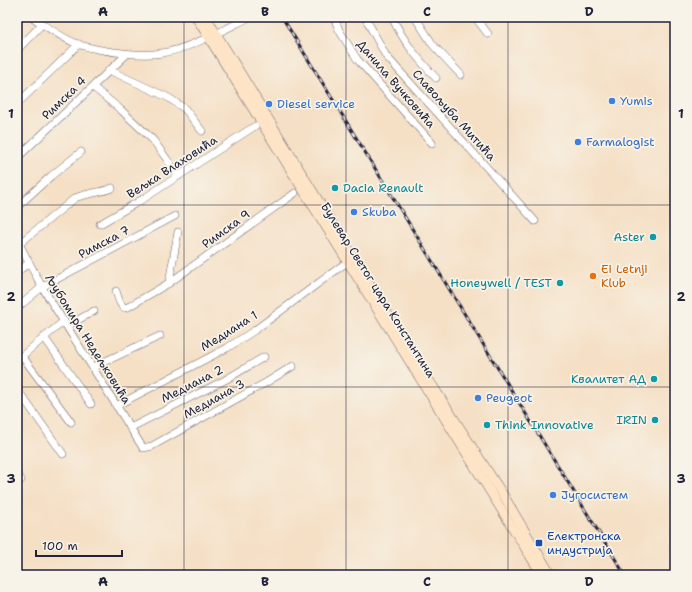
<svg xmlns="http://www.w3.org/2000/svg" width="692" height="592" viewBox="0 0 692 592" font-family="'Shantell Sans',sans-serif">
	<rect width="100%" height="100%" fill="#f7f3e8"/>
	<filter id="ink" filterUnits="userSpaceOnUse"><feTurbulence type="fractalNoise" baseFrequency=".025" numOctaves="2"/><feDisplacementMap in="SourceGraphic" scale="8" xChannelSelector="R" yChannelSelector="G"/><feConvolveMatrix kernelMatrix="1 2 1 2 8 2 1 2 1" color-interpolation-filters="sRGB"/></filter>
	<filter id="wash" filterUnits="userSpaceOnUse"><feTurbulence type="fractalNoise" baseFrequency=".012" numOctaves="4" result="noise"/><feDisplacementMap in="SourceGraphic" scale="16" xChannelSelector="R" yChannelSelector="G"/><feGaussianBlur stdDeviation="0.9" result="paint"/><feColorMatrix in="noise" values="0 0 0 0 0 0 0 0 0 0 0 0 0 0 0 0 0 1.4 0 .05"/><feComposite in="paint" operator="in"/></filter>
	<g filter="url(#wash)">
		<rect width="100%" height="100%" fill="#f5e0c6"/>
	</g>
	<g filter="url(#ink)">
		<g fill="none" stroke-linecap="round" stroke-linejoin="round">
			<g stroke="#6c646c" stroke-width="8">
				<g id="street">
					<path d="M 32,17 C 45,26 65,40 80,45 C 101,51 140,57 162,53 C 189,49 225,29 250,17"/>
					<path d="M 334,17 L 339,30 L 357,59 L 432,143"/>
					<path d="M 365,17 L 386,56 L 535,221"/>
					<path d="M 392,17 C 403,41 418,59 436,78"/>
					<path d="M 415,17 L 433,45 L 461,75"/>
					<path d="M 475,17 L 488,34"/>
					<path d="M 17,50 L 42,24"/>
					<path d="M 109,70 L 169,98 L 185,109 L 202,131"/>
					<path d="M 93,87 L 121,110 L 153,140 L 179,176"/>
					<path d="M 17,104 L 79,44"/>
					<path d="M 17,158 L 127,54"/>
					<path d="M 17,207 L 51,176 L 81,152"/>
					<path d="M 100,224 L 143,199 L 255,126"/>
					<path d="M 17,240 L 42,287 L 143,448 L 152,446 L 267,382 L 293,366"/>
					<path d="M 19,244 L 75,198 C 87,193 100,193 112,188"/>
					<path d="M 17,272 L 29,263"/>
					<path d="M 169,283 L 178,232"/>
					<path d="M 116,291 C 118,297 119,305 125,308 L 128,307 L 169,283 L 295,193"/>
					<path d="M 17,308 L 42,287 L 175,216"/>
					<path d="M 67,326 L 94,311"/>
					<path d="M 44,337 L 91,404"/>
					<path d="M 22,356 L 71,422"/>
					<path d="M 17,360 L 64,321"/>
					<path d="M 93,367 L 160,336"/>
					<path d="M 17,389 L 63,454"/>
					<path d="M 116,406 L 227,348 L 255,330 L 347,262"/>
					<path d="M 130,428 L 225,380 L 264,357"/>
					<path d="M 17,474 L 21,480"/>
				</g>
			</g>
			<g stroke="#6c646c" stroke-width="10">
				<g id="secondary">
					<path d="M 196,17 L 542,575"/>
					<path d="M 206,17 L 414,357 L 505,498 L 551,575"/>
				</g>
			</g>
			<use href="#street" stroke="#fff" stroke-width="7"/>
			<use href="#secondary" stroke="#fee4c6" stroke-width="9"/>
			<g stroke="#22223b" stroke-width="3">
				<path id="rail" d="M 282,17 L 625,575"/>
			</g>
			<use href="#rail" stroke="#f7f3e8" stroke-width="1.5" stroke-dasharray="4.5" stroke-linecap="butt"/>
		</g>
	</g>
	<path fill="none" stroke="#22223b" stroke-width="1" stroke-opacity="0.55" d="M 184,17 L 184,575M 346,17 L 346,575M 508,17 L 508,575M 17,205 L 675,205M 17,387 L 675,387"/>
	<g fill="#3f7fe0" stroke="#f7f3e8" stroke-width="1.5">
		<circle cx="612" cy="101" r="4"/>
		<circle cx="269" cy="104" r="4"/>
		<circle cx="578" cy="142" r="4"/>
		<circle cx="354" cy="212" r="4"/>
		<circle cx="478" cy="398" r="4"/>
		<circle cx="553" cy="495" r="4"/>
	</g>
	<g fill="#0f9aa8" stroke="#f7f3e8" stroke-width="1.5">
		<circle cx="335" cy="188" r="4"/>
		<circle cx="653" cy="237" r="4"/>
		<circle cx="560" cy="283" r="4"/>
		<circle cx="654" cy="379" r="4"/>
		<circle cx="655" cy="420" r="4"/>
		<circle cx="487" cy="425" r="4"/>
	</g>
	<circle fill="#e8710a" stroke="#f7f3e8" stroke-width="1.5" cx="593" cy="276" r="4"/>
	<rect fill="#1a4fb4" stroke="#f7f3e8" stroke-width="1.5" x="535" y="539" width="8" height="8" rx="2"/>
	<g text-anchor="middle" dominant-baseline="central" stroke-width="3.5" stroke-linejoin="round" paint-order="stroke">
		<g font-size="12" fill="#22223b" stroke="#f7f3e8">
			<text transform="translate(396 84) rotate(49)">Данила Вучковића</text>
			<text transform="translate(64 98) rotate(-44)">Римска 4</text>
			<text transform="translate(454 115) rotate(48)">Славољуба Митића</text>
			<text transform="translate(172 167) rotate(-33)">Вељка Влаховића</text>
			<text transform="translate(226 229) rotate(-36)">Римска 9</text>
			<text transform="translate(104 242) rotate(-28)">Римска 7</text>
			<text transform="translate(378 290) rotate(58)">Булевар Светог цара Константина</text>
			<text transform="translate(229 331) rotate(-32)">Медиана 1</text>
			<text transform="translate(88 339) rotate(58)">Љубомира Недељковића</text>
			<text transform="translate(192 384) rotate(-27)">Медиана 2</text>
			<text transform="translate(214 399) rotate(-29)">Медиана 3</text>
		</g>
		<g font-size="12" fill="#366cbe" stroke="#f7f3e8" text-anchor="start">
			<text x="620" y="101">Yumis</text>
			<text x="277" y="104">Diesel service</text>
			<text x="586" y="142">Farmalogist</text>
			<text x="362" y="212">Skuba</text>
			<text x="486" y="398">Peugeot</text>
			<text x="561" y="495">Југосистем</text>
		</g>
		<g font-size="12" fill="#0d838f" stroke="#f7f3e8" text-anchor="end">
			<text x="343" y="188" text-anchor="start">Dacia Renault</text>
			<text x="645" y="237">Aster</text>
			<text x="552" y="283">Honeywell / TEST</text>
			<text x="646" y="379">Квалитет АД</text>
			<text x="647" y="420">IRIN</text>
			<text x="495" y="425" text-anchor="start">Think Innovative</text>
		</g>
		<g font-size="12" fill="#c56008" stroke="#f7f3e8" text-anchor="start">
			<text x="601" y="269">Ei Letnji<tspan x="601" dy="14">Klub</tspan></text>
		</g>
		<g font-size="12" fill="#164399" stroke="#f7f3e8" text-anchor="start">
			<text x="547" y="536">Електронска<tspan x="547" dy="14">индустрија</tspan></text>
		</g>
	</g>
	<rect width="692" height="592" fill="none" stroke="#f7f3e8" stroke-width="44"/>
	<path d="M36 550v6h86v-6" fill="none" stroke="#22223b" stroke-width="2"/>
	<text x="42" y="550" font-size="12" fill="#22223b" stroke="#f7f3e8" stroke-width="3" paint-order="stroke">100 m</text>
	<rect x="22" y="22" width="648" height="548" fill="none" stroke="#22223b" stroke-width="1.5"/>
	<g font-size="13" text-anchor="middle" font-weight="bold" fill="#22223b">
		<text x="103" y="16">A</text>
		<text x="265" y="16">B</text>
		<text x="427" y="16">C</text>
		<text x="589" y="16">D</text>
		<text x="11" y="118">1</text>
		<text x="681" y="118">1</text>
		<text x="11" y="301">2</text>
		<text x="681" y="301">2</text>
		<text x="11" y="483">3</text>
		<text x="681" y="483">3</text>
		<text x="103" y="586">A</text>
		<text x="265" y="586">B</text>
		<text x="427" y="586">C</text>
		<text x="589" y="586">D</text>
	</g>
</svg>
